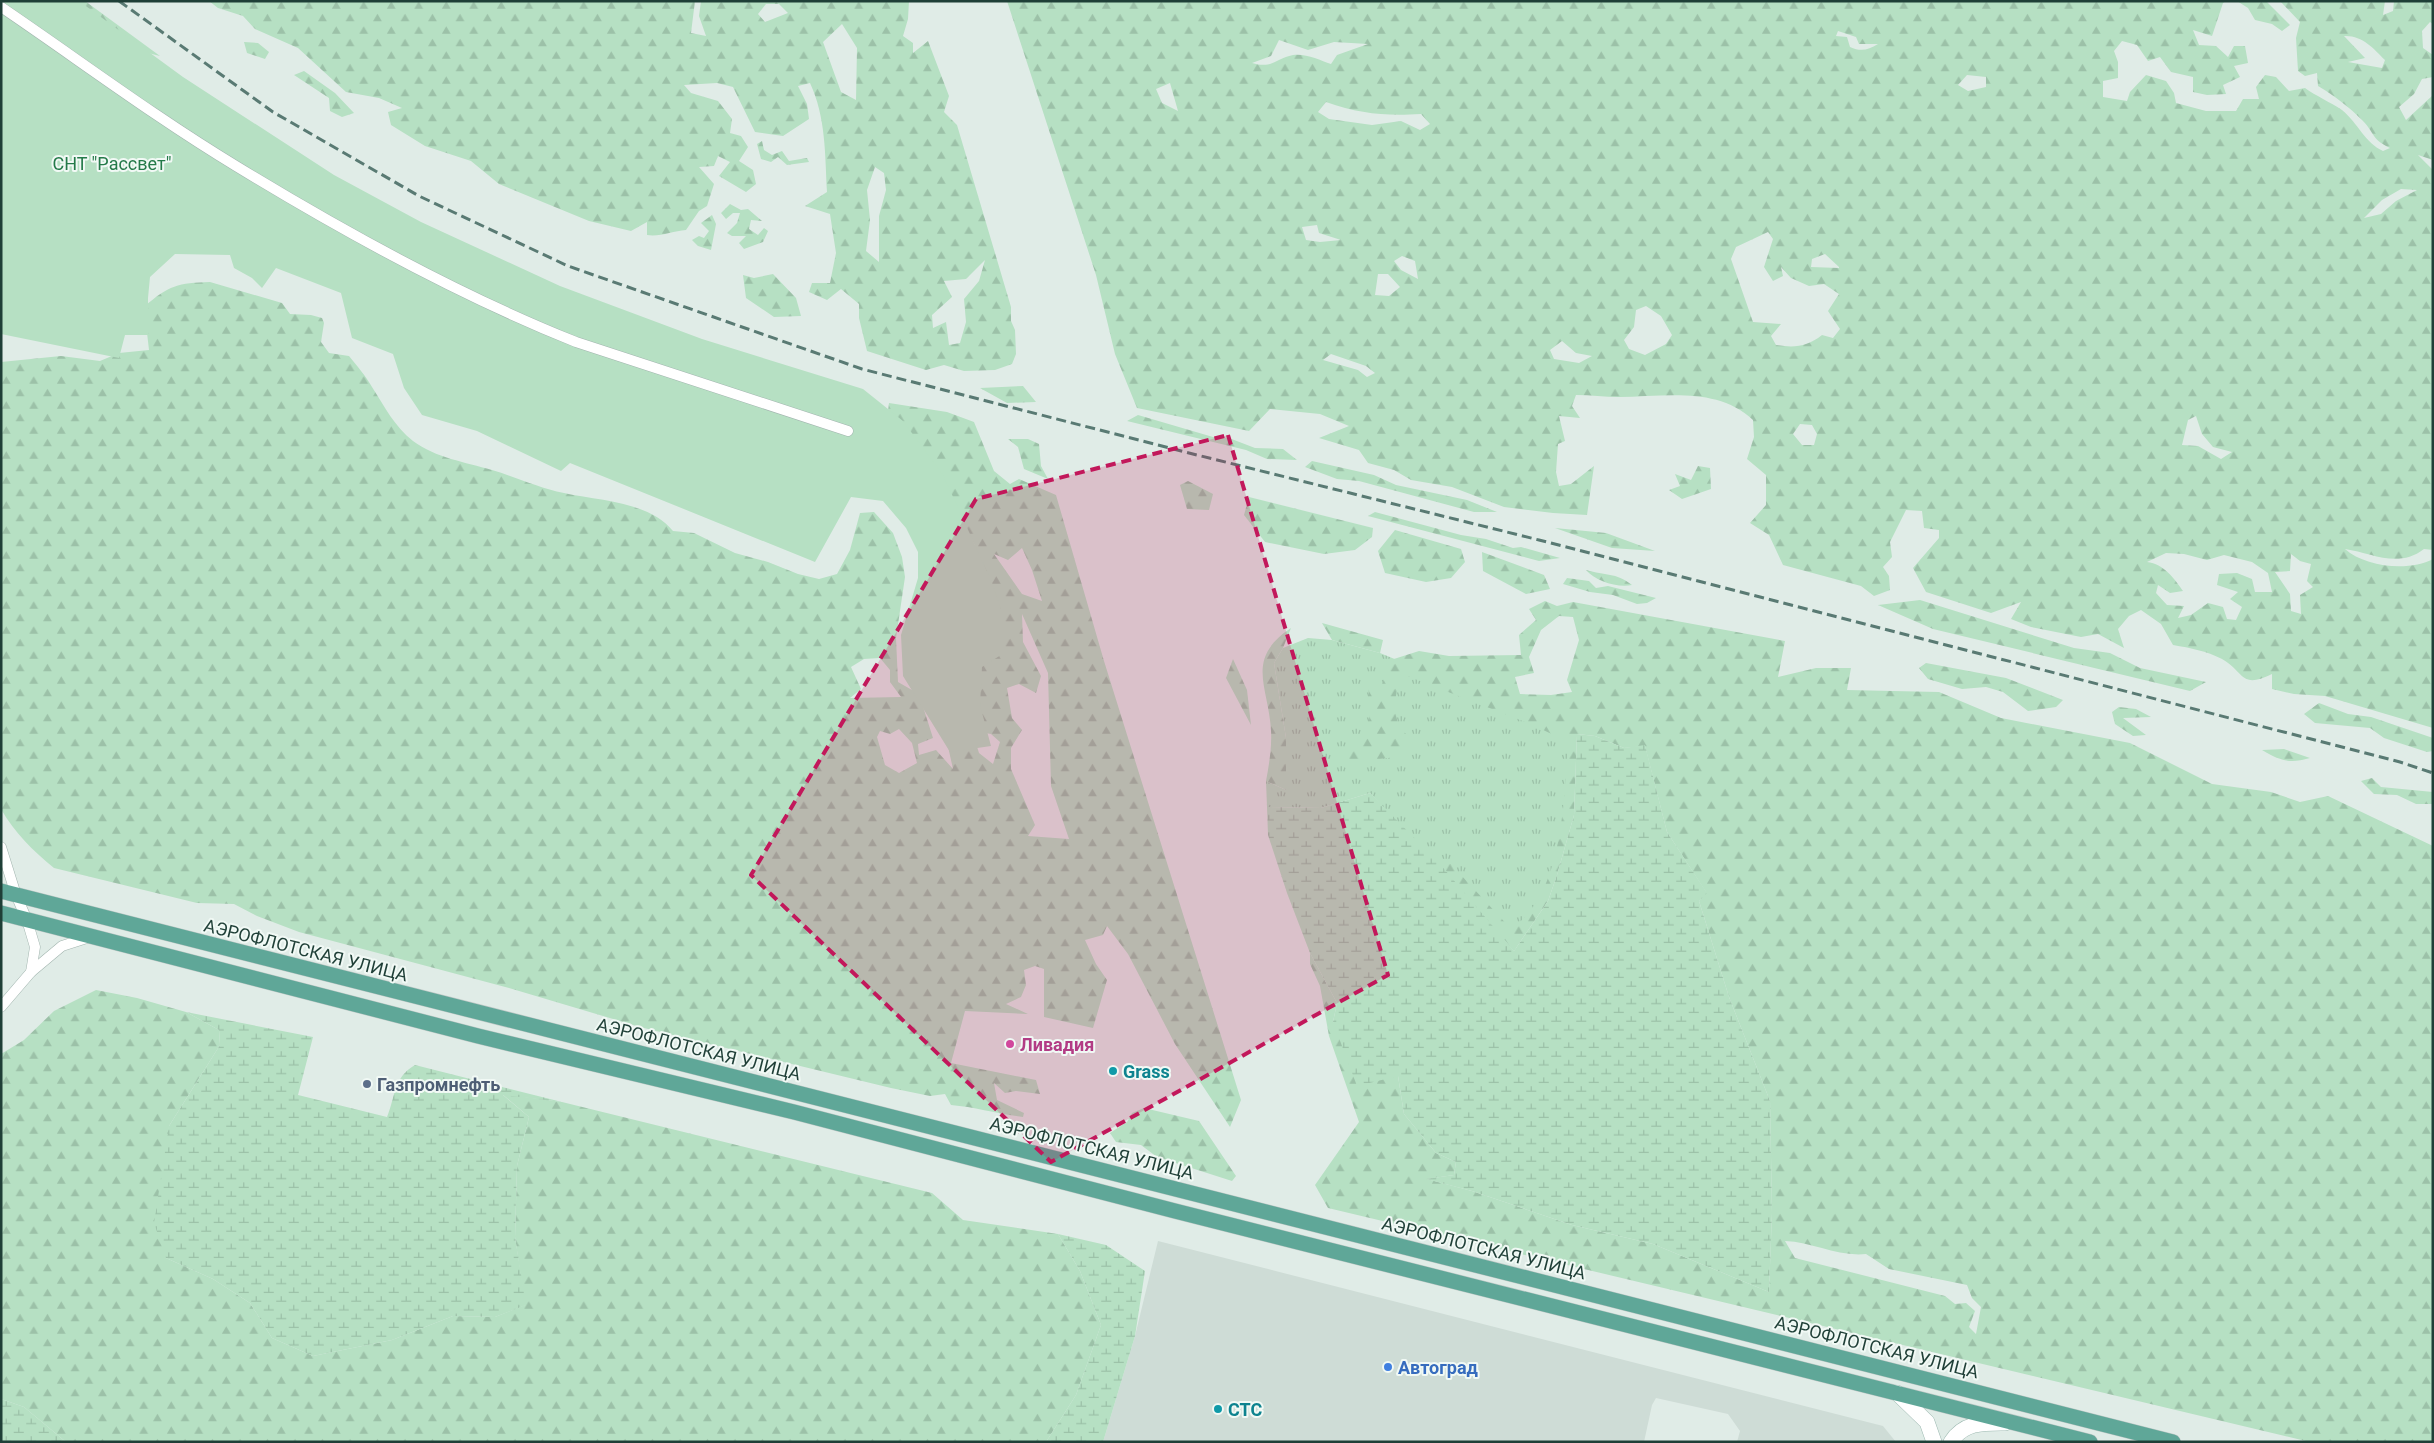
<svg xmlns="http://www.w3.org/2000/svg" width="2434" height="1443" viewBox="0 0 2434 1443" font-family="Roboto,sans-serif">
	<defs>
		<pattern id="grass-tufts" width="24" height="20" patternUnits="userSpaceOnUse" patternTransform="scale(1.25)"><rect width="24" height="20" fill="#b6e0c3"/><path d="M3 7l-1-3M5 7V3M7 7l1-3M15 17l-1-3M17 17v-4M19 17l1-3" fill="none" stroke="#9cc1a8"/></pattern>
		<pattern id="forest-firs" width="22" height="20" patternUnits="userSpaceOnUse" patternTransform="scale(1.25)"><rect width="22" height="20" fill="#b6e0c3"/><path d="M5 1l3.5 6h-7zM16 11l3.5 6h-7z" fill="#9cc1a8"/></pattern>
		<pattern id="wetland-marsh" width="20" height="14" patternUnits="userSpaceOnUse" patternTransform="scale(1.25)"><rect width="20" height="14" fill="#b6e0c3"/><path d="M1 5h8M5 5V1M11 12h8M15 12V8" fill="none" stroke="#9cc1a8"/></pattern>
	</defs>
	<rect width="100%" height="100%" fill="#e0ece7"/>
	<path fill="#cedcd6" d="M 1158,1241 L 1883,1426 L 1896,1442 L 1737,1442 L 1740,1431 L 1728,1414 L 1656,1398 L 1652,1405 L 1644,1442 L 1103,1442 L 1135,1336 Z"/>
	<path fill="url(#grass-tufts)" d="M 1308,638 L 1332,640 L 1380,653 L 1577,734 L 1557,875 L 1514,951 L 1370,793 L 1321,808 L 1267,807 L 1266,781 L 1286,790 L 1286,738 L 1274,663 L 1283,648 Z"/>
	<g fill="url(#forest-firs)" fill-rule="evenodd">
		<path d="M 70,1 L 85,1 L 160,56 L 144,52 Z"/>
		<path d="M 209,1 L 695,1 L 691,33 L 706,36 L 699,16 L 701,1 L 909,1 L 908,19 L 903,36 L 913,43 L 913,53 L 928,41 L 949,96 L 944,112 L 957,125 L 1011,307 L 1011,321 L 1015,330 L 1016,354 L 1012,364 L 995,370 L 964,371 L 944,365 L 926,370 L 867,351 L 859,318 L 859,304 L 841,289 L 827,300 L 809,292 L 812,283 L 830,283 L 836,253 L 830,214 L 805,206 L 827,192 C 825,155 826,117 810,83 L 798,86 L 807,104 L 809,119 L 783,136 L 755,132 L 733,87 L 717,83 L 684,85 L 691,93 L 718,101 L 732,119 L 730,133 L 741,136 L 748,147 L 739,161 L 753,170 L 756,184 L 746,192 L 719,176 L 730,162 L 718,156 L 714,166 L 699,167 L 714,184 L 707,206 L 699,211 L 686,230 C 673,231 660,237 647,235 L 647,222 L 631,231 L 589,221 L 499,184 L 471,161 L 425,146 L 391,125 L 388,112 L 402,108 L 379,98 L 346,92 L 298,48 L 255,29 L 243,16 L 218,8 ZM 766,4 L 779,4 L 788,13 L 765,22 L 758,14 ZM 842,24 L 857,48 L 856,100 L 841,92 L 823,42 ZM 875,167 L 884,173 L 886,190 L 879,216 L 879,262 L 866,251 L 870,220 L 867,190 ZM 985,260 L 979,281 L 964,299 L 966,322 L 960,343 L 949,345 L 946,322 L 933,328 L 932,315 L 952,297 L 944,281 L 966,279 Z"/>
		<path d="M 1007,1 L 2226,1 L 2223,3 L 2212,36 L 2193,30 L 2199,45 L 2216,46 L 2228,57 L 2234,46 L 2245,46 L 2248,63 L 2234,66 L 2240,77 L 2223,85 L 2226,94 L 2207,95 L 2193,92 L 2193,77 L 2171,72 L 2160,57 L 2148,61 L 2137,45 L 2122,41 L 2114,51 L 2118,62 L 2118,78 L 2103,81 L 2103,97 L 2127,101 L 2130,92 L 2146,75 L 2166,81 L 2174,93 L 2176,103 L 2206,111 L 2236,111 L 2243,99 L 2259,99 L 2256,87 L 2265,75 L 2276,77 L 2289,91 L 2305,88 C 2316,96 2330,102 2342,110 C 2358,123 2365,143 2383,151 L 2390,148 C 2370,138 2376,134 2362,120 C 2349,107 2335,96 2318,86 L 2317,73 L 2305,76 L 2298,71 L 2296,38 L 2300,22 L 2280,1 L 2385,1 L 2383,15 L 2393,11 L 2394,1 L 2433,1 L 2433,24 L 2430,22 L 2422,31 L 2423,48 L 2433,55 L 2433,77 L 2422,79 L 2414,94 L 2399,107 L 2406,120 L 2433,95 L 2433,160 L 2418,155 L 2433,170 L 2433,550 L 2424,549 C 2398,569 2372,553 2345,549 C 2365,567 2409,572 2433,559 L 2433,728 L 2325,696 L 2294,694 L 2272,689 L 2272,674 C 2240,690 2244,671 2222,659 C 2206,651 2191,648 2173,645 L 2161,624 L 2141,610 L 2129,616 L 2118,629 L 2124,648 L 2098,634 L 2081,637 L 2031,627 L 2011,619 L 2021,602 L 1991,613 L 1926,592 L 1913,568 L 1939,538 L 1939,530 L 1924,528 L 1922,511 L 1906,510 L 1890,542 L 1892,557 L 1883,567 L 1889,576 L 1890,590 L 1874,596 L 1861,586 L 1783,565 L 1769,535 L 1750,523 L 1766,505 L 1766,475 L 1747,459 L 1754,437 L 1753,420 C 1717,386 1664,397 1619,397 C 1605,397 1590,395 1576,395 L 1572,406 L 1580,418 L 1559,416 L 1565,441 L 1558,444 L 1556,472 L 1559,486 L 1571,484 L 1594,466 L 1587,515 L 1553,513 L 1504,507 L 1452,487 L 1411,480 L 1394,470 L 1368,463 L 1359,450 L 1319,438 L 1349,426 L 1320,414 L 1270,409 L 1249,431 L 1137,408 L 1115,354 L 1096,275 ZM 1838,31 L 1856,37 L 1859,44 L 1878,44 C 1868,50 1861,52 1850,47 L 1847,37 L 1836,36 ZM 2344,36 C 2362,35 2373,48 2385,60 L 2382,68 L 2348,62 L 2365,58 ZM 1279,40 L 1308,50 L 1334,42 L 1368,44 L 1337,55 L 1331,64 C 1320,60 1305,53 1293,55 C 1275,59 1272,69 1252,63 L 1271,56 ZM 1967,75 L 1986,77 L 1986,87 L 1968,91 L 1958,85 ZM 1170,83 L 1178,111 L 1162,103 L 1156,89 ZM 1326,102 C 1360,114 1385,116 1421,114 L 1430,124 L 1420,130 L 1401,121 L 1372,125 L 1329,119 L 1318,112 ZM 2401,189 L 2417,190 L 2396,201 L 2381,214 L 2364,218 L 2382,200 ZM 1317,225 L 1319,233 L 1341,240 L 1320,242 L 1306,240 L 1302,227 ZM 1768,232 L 1773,239 L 1764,267 L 1773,281 L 1783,276 L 1781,267 L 1791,278 L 1809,286 L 1824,284 L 1839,294 L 1828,311 L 1840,329 L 1833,338 L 1822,335 C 1807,347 1794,348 1776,345 L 1771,336 L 1781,324 L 1753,322 L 1731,259 L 1736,247 ZM 1825,254 L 1839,267 L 1839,268 L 1811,267 L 1812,259 ZM 1402,256 L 1415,261 L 1418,279 L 1401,270 L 1394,261 ZM 1378,274 L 1388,274 L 1400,287 L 1389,296 L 1375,295 ZM 1646,306 L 1661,316 L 1672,335 L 1666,344 L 1645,355 L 1629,349 L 1624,340 L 1634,327 L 1636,310 ZM 1562,341 L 1576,353 L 1592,356 L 1579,363 L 1554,359 L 1550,350 ZM 1331,354 L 1366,366 L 1375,373 L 1367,377 L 1358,370 L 1323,360 ZM 2196,416 L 2202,434 L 2213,447 L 2232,452 L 2221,459 L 2198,446 L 2182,445 L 2188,420 ZM 1800,424 L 1812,425 L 1817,434 L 1814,445 L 1802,445 L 1793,434 ZM 2166,553 L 2184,554 L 2207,560 L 2224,555 L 2252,562 L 2268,573 L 2272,592 L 2255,592 L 2252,579 L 2237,573 L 2219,574 L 2217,585 L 2238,592 L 2230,599 L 2242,607 L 2236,620 L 2227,619 L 2223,607 L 2208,603 L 2191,615 L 2178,618 L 2184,606 L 2167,605 L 2156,593 L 2158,585 L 2170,593 L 2183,591 C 2174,578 2164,564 2147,562 ZM 2291,554 L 2300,561 L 2311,564 L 2307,581 L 2313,587 L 2300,595 L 2301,614 L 2291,611 L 2290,594 L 2275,572 L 2290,571 Z"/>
		<path d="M 2237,1 L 2267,2 L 2290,25 L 2282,31 L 2272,24 L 2255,20 L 2248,8 Z"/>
		<path d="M 244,42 L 258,43 L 269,52 L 265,59 L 247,53 Z"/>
		<path d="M 304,71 L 335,93 L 354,113 L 342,117 L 330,111 L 329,98 L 294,75 Z"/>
		<path d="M 762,141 L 764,150 L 772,155 L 782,151 L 789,161 L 807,158 L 809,162 L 787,165 L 778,157 L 771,162 L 761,159 L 757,144 Z"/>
		<path d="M 730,204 L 741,210 L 748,209 L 762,221 L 751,220 L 749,229 L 758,235 L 764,228 L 768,231 L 763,242 L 744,249 L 739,243 L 746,236 L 732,236 L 727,233 L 737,223 L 740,213 L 733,213 L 726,219 L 721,213 Z"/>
		<path d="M 712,215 L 716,224 L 711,250 L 698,246 L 692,240 L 699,236 L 704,238 L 709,231 L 701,223 Z"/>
		<path d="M 773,274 L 796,298 L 801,316 L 774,317 L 746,298 L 743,275 L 754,278 Z"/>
		<path d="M 210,282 L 282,303 L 290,314 L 311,315 L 322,318 L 324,323 L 321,342 L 329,353 L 349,356 C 357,366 366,376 372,387 C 385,407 394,426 413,441 C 436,458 465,462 492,470 C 516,477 539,488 564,493 C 600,501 648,501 673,531 L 694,533 L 735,553 L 768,562 L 798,574 L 819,579 L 837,574 L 850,550 L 860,513 L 874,512 L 893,533 L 902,557 L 905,577 L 896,638 L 898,682 L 919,694 L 933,738 L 918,744 L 919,755 L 936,750 L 953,769 L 941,715 L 975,546 L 948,491 L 888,411 L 889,403 L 947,412 L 974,422 L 994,471 L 1010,484 L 1019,479 L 1056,495 L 1104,661 L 1241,1100 L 1230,1127 L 1175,1044 L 1128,954 L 1107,926 L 1103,935 L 1085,940 L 1096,964 L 1107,980 L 1093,1028 L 1044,1017 L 1044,969 L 1035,966 L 1024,970 L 1026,985 L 1021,997 L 1006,1004 L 1028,1014 L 965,1011 L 951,1063 L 1036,1080 L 1040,1094 L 1016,1091 L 1005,1093 L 994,1083 L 997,1100 L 1024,1113 L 1023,1117 C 998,1114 975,1107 951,1105 L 945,1094 L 930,1096 L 891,1088 L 640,1027 L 509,988 L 299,932 L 257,916 L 234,904 L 197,903 L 54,868 C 33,851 14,832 1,809 L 1,362 L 61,356 L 100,361 L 119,353 L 149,350 L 144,307 C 169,285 178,283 210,282 ZM 1022,548 L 1032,570 L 1042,601 L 1022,594 L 994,554 L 1008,560 ZM 1022,614 L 1048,673 L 1051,786 L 1069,839 L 1028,836 L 1035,825 L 1011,769 L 1011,748 L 1022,730 L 1012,718 L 1007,688 L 1019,684 L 1036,693 L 1041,676 L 1023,642 ZM 880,658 L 890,670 L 890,682 L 901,697 L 850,698 L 861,689 L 851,667 L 864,659 ZM 899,729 L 912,743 L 917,763 L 899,773 L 885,765 L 877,737 L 880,731 L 890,734 ZM 979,732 L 991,734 L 1000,742 L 993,764 L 979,753 L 975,740 Z"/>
		<path d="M 1023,386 L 1036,402 L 1007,403 L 980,388 Z"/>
		<path d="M 1138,415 L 1213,437 L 1229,438 L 1255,448 L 1283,449 L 1297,460 L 1267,459 L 1246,450 L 1127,421 Z"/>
		<path d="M 1008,439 L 1028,439 L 1039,444 L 1041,466 L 1048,479 L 1024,469 L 1018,447 Z"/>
		<path d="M 1312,461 L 1374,475 L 1396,485 L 1467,500 L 1497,512 L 1474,512 L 1359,481 L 1337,479 L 1305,467 Z"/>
		<path d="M 1698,466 L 1710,468 L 1711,489 L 1682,499 L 1669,490 L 1680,486 L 1675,474 L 1691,480 Z"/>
		<path d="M 1188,481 L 1213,494 L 1209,510 L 1187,509 L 1180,485 Z"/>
		<path d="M 1249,497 L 1373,528 L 1372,537 L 1355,550 L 1324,554 L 1265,542 L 1244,515 Z"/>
		<path d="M 1375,512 L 1461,535 L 1486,539 L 1513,548 L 1521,547 L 1560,558 L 1539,561 L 1368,516 Z"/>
		<path d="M 1555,528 L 1606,533 L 1655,551 L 1612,548 Z"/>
		<path d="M 1395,530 L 1461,549 L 1465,562 L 1451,578 L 1426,582 L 1385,573 L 1378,551 Z"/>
		<path d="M 1482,552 L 1544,575 L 1550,589 L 1526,594 L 1483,571 Z"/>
		<path d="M 1586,570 C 1606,576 1615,572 1632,585 C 1617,588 1595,581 1586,570 Z"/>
		<path d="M 1567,578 L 1589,581 L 1596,588 L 1608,586 L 1656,598 L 1647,603 L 1637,604 L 1613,595 L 1590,592 L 1563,584 Z"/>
		<path d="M 1920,600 L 2074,648 L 2110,653 L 2140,668 L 2206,682 L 2190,691 L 1933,629 L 1878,605 Z"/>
		<path d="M 1545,601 L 1557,606 L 1573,602 L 1785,641 L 1778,677 L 1816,668 L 1851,668 L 1847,690 L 1939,692 L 2001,718 L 2130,743 L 2212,784 L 2271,792 L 2300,802 L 2328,796 L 2433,846 L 2433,1442 L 2310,1442 L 1328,1208 L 1315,1185 L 1359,1122 L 1329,1036 L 1320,986 L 1310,964 L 1310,953 L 1337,1003 L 1333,1022 L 1398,1076 L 1404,1114 L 1436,1153 L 1456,1162 L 1454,1175 L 1427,1179 L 1472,1191 L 1572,1225 L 1653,1244 L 1769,1292 L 1772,1213 L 1770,1101 L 1729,997 L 1699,901 L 1706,892 L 1667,832 L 1645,746 L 1624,748 L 1595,736 L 1577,734 L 1574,815 L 1557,875 L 1548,901 L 1514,951 L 1439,863 L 1448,861 L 1512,930 C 1520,922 1529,913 1535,904 C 1563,863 1565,790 1568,742 L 1533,725 L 1402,674 C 1396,688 1392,710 1399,725 C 1400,729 1406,734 1410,737 L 1404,756 L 1380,759 L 1346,768 L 1329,753 L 1353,752 L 1357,739 L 1368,734 L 1370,709 L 1368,682 L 1381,687 L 1384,679 L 1375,665 L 1419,651 L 1449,656 L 1521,655 L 1519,635 L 1536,620 L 1529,609 ZM 1559,616 L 1573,617 L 1579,640 L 1567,680 L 1572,692 L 1551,695 L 1520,694 L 1515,677 L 1534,673 L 1529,657 L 1541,630 ZM 1785,1241 C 1813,1242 1838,1257 1866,1254 L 1889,1269 L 1967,1285 L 1972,1298 L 1981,1307 L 1976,1334 L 1969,1327 L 1975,1311 L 1966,1303 L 1955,1304 L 1945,1296 L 1795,1258 Z"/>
		<path d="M 1322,623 L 1383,640 L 1380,653 L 1332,640 Z"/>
		<path d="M 1291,628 L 1283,648 L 1274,663 L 1286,738 L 1286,790 L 1266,781 C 1269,765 1272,747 1271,731 C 1269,687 1244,659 1291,628 Z"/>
		<path d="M 1233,659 L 1247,690 L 1251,725 L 1226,678 Z"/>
		<path d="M 1926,663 L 2006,678 L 2063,700 L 2056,707 L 2028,711 L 2003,692 L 1986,687 L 1962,689 L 1928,679 L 1919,668 Z"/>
		<path d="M 2319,703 L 2348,714 L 2371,717 L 2433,738 L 2433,751 L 2427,752 L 2384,738 L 2370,728 L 2315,723 L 2304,714 Z"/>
		<path d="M 2119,707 L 2136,709 L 2151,717 L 2123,718 L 2146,735 L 2133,736 L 2115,724 L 2112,712 Z"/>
		<path d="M 2284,749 L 2310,758 C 2289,764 2281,761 2262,750 Z"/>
		<path d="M 2372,778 L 2381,787 L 2433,792 L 2433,804 L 2416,804 L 2397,795 L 2374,794 L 2361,781 Z"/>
		<path d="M 96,990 L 137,998 L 186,1012 L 219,1030 L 220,1045 L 169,1126 L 166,1258 L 213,1279 L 250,1303 L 272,1338 L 313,1356 L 392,1340 L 453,1316 L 495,1317 L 525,1305 L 515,1237 L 517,1166 L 529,1117 L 502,1094 L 562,1102 L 932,1193 L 963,1220 L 1058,1234 L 1080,1271 L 1101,1325 L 1076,1395 L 1046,1442 L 66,1442 L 24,1407 L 1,1399 L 1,1054 L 24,1040 L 54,1011 Z"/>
		<path d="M 1144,1108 L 1199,1121 L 1236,1176 L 1232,1181 L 1157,1157 L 1141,1145 L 1116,1142 L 1110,1133 L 1127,1122 L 1132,1113 Z"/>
	</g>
	<g fill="url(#wetland-marsh)">
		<path d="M 1577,734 L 1595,736 L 1624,748 L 1645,745 L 1667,832 L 1707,893 L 1699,901 L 1729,997 L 1770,1101 L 1772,1213 L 1769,1292 L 1653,1244 L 1572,1225 L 1472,1191 L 1426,1179 L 1454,1175 L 1456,1162 L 1436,1153 L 1404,1114 L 1398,1076 L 1357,1086 L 1333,1022 L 1337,1003 L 1310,953 L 1287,893 L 1268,835 L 1267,807 L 1321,808 L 1370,793 L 1439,863 L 1514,951 L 1548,901 L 1557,875 L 1574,815 Z"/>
		<path d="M 186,1012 L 313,1037 L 298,1095 L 387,1117 C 396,1095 393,1078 415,1065 L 562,1102 L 503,1095 L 529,1117 L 517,1166 L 515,1237 L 526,1305 L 495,1317 L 453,1316 L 392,1340 L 313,1356 L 272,1338 L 250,1303 L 213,1279 L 166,1258 L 154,1223 L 169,1126 L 220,1045 L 219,1030 Z"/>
		<path d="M 1058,1234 L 1106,1245 L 1145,1271 L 1135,1336 L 1103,1442 L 1046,1442 L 1076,1395 L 1101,1325 L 1080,1271 Z"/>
		<path d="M 1,1399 L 24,1407 L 66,1442 L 1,1442 Z"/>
	</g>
	<path fill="#b6e0c3" d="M 1,1 L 79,1 L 183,77 L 334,175 L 421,222 L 560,286 L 702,339 L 863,389 L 903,421 L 943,475 L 991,580 L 1001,609 L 1001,655 L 982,667 L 980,705 L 991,746 L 950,752 L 903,676 L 901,635 L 918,578 L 918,552 L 906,528 L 883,501 L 851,497 L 815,562 L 570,463 L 561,471 L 477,431 L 422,415 L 404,388 L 393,354 L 352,338 L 341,293 L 276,268 L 262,288 L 252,278 L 234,268 L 230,255 L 175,254 L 150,277 L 148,298 L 148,335 L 125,335 L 119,358 L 1,334 Z"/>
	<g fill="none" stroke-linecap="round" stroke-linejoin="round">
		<g stroke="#a2b5af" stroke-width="11">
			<g id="street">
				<path d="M 1,7 C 79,60 155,117 236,166 C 344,232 458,295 576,342 L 848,431"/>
				<path d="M 1,847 L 16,895 L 27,920 L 35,947 L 31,972"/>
				<path d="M 1,1007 L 31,972 L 62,946 L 90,937"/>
			</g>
		</g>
		<g stroke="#9db9b1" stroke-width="16">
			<g id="secondary">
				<path d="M 1897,1393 L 1927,1422 L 1934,1442"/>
				<path d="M 1951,1442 C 1964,1422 1983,1423 2005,1423"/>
			</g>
		</g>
		<g stroke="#c0c9c7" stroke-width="16">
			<g id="primary">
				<path d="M 1,891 L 2173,1442"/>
				<path d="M 1,913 L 478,1036 L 794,1112 L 1175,1211 L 2090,1442"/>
			</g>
		</g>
		<use href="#street" stroke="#fff" stroke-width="10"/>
		<use href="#secondary" stroke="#fff" stroke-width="15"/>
		<use href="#primary" stroke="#5fa798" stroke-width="15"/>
		<path stroke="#597a73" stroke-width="3" stroke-dasharray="10 5" stroke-linecap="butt" d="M 119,1 L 273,112 L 419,196 L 568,266 L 862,369 L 1197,455 L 1539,540 L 2400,762 L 2433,773"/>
	</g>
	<path fill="#c2185b" fill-opacity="0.2" stroke="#c2185b" stroke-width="4" stroke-dasharray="10 6" stroke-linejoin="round" d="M 1228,435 L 1388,975 L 1051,1162 L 751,875 L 976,499 Z"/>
	<circle fill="#d1479c" stroke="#f1f9f5" stroke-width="2" cx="1010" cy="1044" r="5"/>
	<g fill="#0f9aa8" stroke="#f1f9f5" stroke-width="2">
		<circle cx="1113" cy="1071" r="5"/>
		<circle cx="1218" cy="1409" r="5"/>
	</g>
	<circle fill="#5c6f8a" stroke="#f1f9f5" stroke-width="2" cx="367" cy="1084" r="5"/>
	<circle fill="#3f7fe0" stroke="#f1f9f5" stroke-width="2" cx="1388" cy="1367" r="5"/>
	<g text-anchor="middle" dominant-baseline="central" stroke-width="4" stroke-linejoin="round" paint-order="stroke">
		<g font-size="18" fill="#247a49" stroke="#f1f9f5">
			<text x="112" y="163">СНТ "Рассвет"</text>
		</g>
		<g font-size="18" fill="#1f3f37" stroke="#f1f9f5">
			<text transform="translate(306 950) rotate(14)">АЭРОФЛОТСКАЯ УЛИЦА</text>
			<text transform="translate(699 1049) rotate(14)">АЭРОФЛОТСКАЯ УЛИЦА</text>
			<text transform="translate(1092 1148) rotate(14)">АЭРОФЛОТСКАЯ УЛИЦА</text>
			<text transform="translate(1484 1248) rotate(14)">АЭРОФЛОТСКАЯ УЛИЦА</text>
			<text transform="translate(1877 1347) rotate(14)">АЭРОФЛОТСКАЯ УЛИЦА</text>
		</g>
		<g font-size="18" font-weight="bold" fill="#b23c85" stroke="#f1f9f5" text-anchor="start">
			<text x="1020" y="1044">Ливадия</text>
		</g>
		<g font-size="18" font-weight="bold" fill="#0d838f" stroke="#f1f9f5" text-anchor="start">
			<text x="1123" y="1071">Grass</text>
			<text x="1228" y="1409">СТС</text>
		</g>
		<g font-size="18" font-weight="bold" fill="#4e5e75" stroke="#f1f9f5" text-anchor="start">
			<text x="377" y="1084">Газпромнефть</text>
		</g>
		<g font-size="18" font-weight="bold" fill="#366cbe" stroke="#f1f9f5" text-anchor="start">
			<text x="1398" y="1367">Автоград</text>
		</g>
	</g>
	<rect width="2434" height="1443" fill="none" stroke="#1f3f37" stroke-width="5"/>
</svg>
